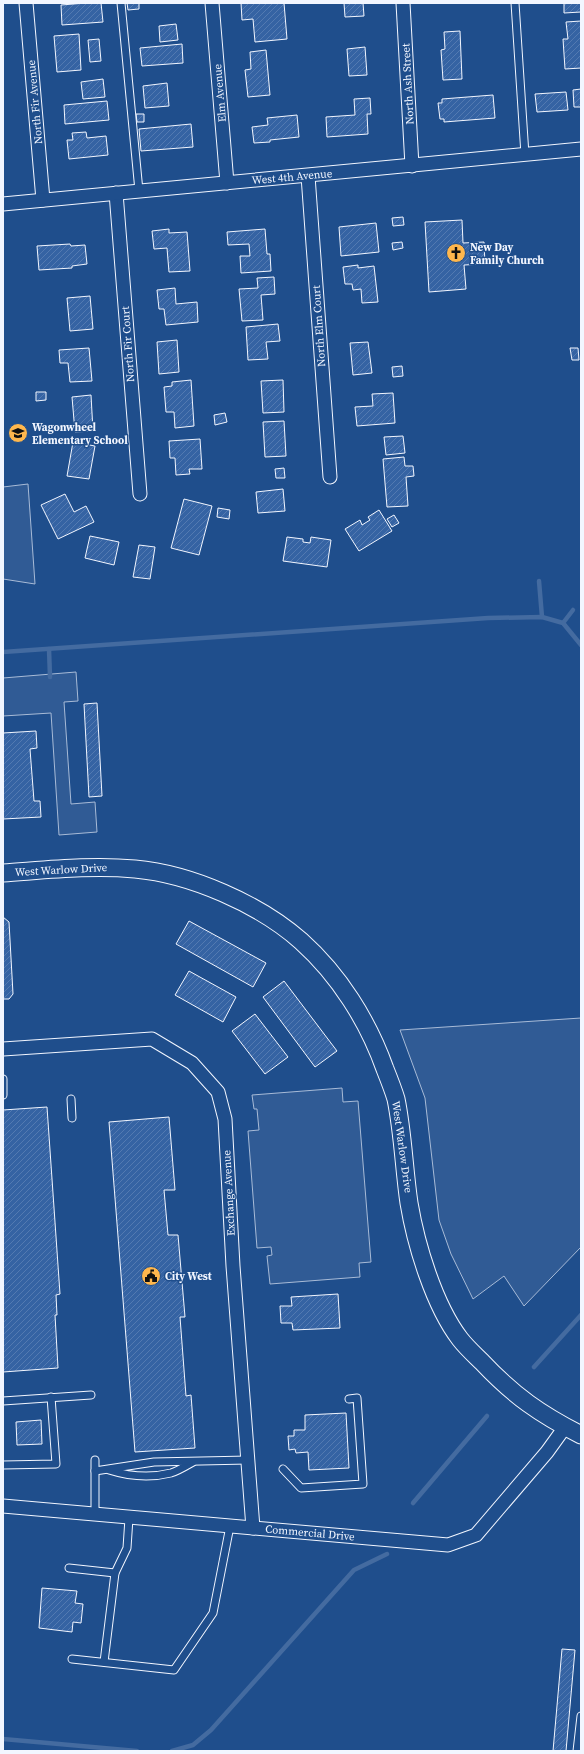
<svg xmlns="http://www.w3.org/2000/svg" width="584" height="1754" viewBox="0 0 584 1754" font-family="'Source Serif 4',serif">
	<defs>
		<pattern id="building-hatch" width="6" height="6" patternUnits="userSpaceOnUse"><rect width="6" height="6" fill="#3563a3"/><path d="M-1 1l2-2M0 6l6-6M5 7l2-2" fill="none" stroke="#537ab1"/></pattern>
	</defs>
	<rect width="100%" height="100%" fill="#1f4e8c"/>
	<g fill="#305b95" stroke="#a8bbd7">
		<path d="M 28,484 L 35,584 L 3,579 L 3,487 Z"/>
		<path d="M 76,672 L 78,701 L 64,702 L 71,804 L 95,802 L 97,832 L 59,835 L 51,713 L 3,716 L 3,678 Z"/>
		<path d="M 581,1018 L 581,1247 L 524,1306 L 504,1276 L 473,1299 L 451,1254 L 439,1220 L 425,1098 L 400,1030 Z"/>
		<path d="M 342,1088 L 343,1102 L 358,1101 L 371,1262 L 359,1263 L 360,1277 L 270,1284 L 267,1256 L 272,1255 L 271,1247 L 257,1248 L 248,1131 L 259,1130 L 257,1109 L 254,1109 L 252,1095 Z"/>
	</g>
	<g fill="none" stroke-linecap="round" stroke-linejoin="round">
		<g stroke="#446ba0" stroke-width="4.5">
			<path d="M 539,581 L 542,617"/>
			<path d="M 563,623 L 573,610"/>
			<path d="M 49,649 L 50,677"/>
			<path d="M 3,652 L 488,618 L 542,617 L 563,623 L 581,645"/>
			<path d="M 534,1367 L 581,1315"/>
			<path d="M 413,1503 L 487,1416"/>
			<path d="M 3,1739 L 137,1751"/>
			<path d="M 172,1751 L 193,1745 L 211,1730 L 354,1570 L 387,1554"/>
		</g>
	</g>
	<g fill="url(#building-hatch)" stroke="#f2f6ff">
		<path d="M 86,3 L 101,3 L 103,22 L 62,25 L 61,5 Z"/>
		<path d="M 127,3 L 139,3 L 139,9 L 128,10 Z"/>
		<path d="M 241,3 L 284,3 L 287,39 L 255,42 L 253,19 L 242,20 Z"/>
		<path d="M 344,3 L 363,3 L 364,16 L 345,17 Z"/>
		<path d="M 564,3 L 581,3 L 581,12 L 564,13 Z"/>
		<path d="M 581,21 L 581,68 L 565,69 L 563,39 L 568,39 L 566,22 Z"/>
		<path d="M 176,24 L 178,40 L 160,42 L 159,26 Z"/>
		<path d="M 460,31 L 462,79 L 443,80 L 441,50 L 445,49 L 444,32 Z"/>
		<path d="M 79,34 L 81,70 L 57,72 L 54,36 Z"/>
		<path d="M 99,39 L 101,61 L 90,62 L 88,40 Z"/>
		<path d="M 182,44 L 183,63 L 142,66 L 140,48 Z"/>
		<path d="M 365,47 L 367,75 L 349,76 L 347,49 Z"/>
		<path d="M 266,50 L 270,95 L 248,97 L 245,70 L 251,69 L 250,52 Z"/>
		<path d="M 103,79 L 105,97 L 83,99 L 81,82 Z"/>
		<path d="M 167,83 L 169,106 L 145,108 L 143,86 Z"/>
		<path d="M 581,89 L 581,107 L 574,107 L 573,90 Z"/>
		<path d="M 566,92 L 568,110 L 537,112 L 535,94 Z"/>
		<path d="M 493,95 L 495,118 L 444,122 L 444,119 L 440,119 L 438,103 L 442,103 L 442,99 Z"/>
		<path d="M 370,98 L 371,114 L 367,114 L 368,134 L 327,137 L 326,117 L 355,115 L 354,99 Z"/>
		<path d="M 107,101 L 109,120 L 65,124 L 64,105 Z"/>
		<path d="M 136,114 L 144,114 L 144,122 L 137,122 Z"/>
		<path d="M 297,115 L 299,137 L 270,140 L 270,142 L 254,143 L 252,127 L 268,125 L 267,118 Z"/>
		<path d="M 191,124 L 193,147 L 141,151 L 139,129 Z"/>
		<path d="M 86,132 L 87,138 L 106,136 L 108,155 L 69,159 L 67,140 L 73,140 L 72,133 Z"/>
		<path d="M 403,217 L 404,225 L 393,226 L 392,218 Z"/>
		<path d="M 462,220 L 463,243 L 484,242 L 485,264 L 464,265 L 466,289 L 429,292 L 425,222 Z"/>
		<path d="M 376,223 L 379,252 L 341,256 L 339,227 Z"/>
		<path d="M 169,229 L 169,233 L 187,232 L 190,271 L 169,272 L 167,248 L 154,249 L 152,231 Z"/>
		<path d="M 265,229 L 267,254 L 270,254 L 271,271 L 241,273 L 240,256 L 250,256 L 249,244 L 228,245 L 227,232 Z"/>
		<path d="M 402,242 L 403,248 L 393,250 L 392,243 Z"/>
		<path d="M 70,244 L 71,246 L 85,245 L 87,264 L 72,266 L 72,268 L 39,270 L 37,246 Z"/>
		<path d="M 358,265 L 358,268 L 374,266 L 378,302 L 362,303 L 361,289 L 353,290 L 352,284 L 345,284 L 343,267 Z"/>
		<path d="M 274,277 L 275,294 L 261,295 L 263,320 L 242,321 L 239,289 L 258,288 L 257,278 Z"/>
		<path d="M 175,288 L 176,304 L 197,302 L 198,322 L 166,325 L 164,309 L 159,309 L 157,290 Z"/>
		<path d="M 90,296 L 93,329 L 70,331 L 67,298 Z"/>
		<path d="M 278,324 L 280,341 L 266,342 L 268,359 L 248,360 L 246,327 Z"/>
		<path d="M 177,340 L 179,372 L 159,374 L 157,342 Z"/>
		<path d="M 368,342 L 372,373 L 353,375 L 350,343 Z"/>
		<path d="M 89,348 L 92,381 L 70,382 L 68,363 L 60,363 L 59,350 Z"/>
		<path d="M 570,348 L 578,348 L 579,360 L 572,360 Z"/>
		<path d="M 402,366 L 403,376 L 393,377 L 392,367 Z"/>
		<path d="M 191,380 L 194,426 L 175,428 L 174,412 L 166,412 L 164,387 L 172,386 L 172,382 Z"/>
		<path d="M 283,380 L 284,412 L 263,413 L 261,381 Z"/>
		<path d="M 36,392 L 46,392 L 46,400 L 36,401 Z"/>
		<path d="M 393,393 L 395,423 L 357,426 L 355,407 L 373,406 L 372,394 Z"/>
		<path d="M 91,395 L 93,431 L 75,432 L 72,397 Z"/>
		<path d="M 225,413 L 227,422 L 215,425 L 214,415 Z"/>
		<path d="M 284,421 L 286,456 L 265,457 L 263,422 Z"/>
		<path d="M 403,436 L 405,453 L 386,455 L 384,437 Z"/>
		<path d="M 200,439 L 202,469 L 189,469 L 190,474 L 176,475 L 175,458 L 170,458 L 169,441 Z"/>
		<path d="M 73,442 L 95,446 L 89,479 L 67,476 Z"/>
		<path d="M 404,457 L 405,466 L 413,466 L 414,476 L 406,477 L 408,506 L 387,507 L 383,459 Z"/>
		<path d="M 284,468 L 285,478 L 276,478 L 275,469 Z"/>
		<path d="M 283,489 L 285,511 L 258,513 L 256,492 Z"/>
		<path d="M 65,494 L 74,512 L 86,506 L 94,522 L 58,539 L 41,505 Z"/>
		<path d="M 184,499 L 212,506 L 199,555 L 171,548 Z"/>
		<path d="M 218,508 L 230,510 L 229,519 L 217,517 Z"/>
		<path d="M 379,510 L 392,531 L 359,551 L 345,529 L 360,520 L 362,525 L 370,520 L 368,517 Z"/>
		<path d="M 394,515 L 399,523 L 392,527 L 387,519 Z"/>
		<path d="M 90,536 L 119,542 L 114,565 L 85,558 Z"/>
		<path d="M 287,537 L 303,539 L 303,542 L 310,543 L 311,537 L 331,540 L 327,567 L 283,561 Z"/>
		<path d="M 139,545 L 155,547 L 150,579 L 133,577 Z"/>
		<path d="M 97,703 L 102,796 L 89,797 L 84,704 Z"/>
		<path d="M 36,731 L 37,748 L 30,749 L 34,801 L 40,801 L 41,817 L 3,819 L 3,733 Z"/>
		<path d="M 3,917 L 9,922 L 13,994 L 9,999 L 3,999 Z"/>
		<path d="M 189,921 L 266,963 L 253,987 L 176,944 Z"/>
		<path d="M 189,971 L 236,997 L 223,1022 L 175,995 Z"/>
		<path d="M 284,981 L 337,1051 L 315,1067 L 263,997 Z"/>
		<path d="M 255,1014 L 288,1057 L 265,1074 L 232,1031 Z"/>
		<path d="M 47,1107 L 60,1294 L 56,1295 L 57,1315 L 55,1315 L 58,1368 L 3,1372 L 3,1110 Z"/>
		<path d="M 169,1117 L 175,1190 L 164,1190 L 168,1235 L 178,1235 L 185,1317 L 180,1317 L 186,1396 L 191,1395 L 195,1448 L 135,1452 L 109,1122 Z"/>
		<path d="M 338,1294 L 340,1328 L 293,1330 L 292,1323 L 281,1323 L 280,1306 L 292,1306 L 291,1297 Z"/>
		<path d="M 346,1413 L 349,1468 L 309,1470 L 308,1452 L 296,1453 L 295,1449 L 289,1450 L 288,1436 L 294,1436 L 294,1430 L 305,1430 L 305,1415 Z"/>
		<path d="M 41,1420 L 42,1444 L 17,1445 L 16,1422 Z"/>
		<path d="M 42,1588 L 77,1591 L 75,1603 L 83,1604 L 81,1623 L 73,1622 L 72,1632 L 39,1628 Z"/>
		<path d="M 562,1649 L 575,1650 L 566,1751 L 553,1751 Z"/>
	</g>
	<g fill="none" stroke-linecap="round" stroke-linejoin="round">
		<g stroke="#f2f6ff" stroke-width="9">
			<g id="service">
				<path d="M 121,3 L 139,191"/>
				<path d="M 515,3 L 525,155"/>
				<path d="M 3,1079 L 3,1095"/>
				<path d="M 71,1099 L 72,1118"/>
				<path d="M 3,1401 L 91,1395"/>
				<path d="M 95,1460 L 95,1515"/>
				<path d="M 3,1465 L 56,1464 L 51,1397"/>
				<path d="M 283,1469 L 301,1488 L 363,1484 L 357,1398 L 349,1399"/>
				<path d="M 109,1470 C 128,1476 151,1478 171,1473 C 178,1471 186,1466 193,1462"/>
				<path d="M 95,1471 L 154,1462 L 248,1460"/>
				<path d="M 69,1568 L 115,1573"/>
				<path d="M 72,1659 L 174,1670 L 213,1613 L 230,1526"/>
				<path d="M 104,1662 L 115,1573 L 127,1548 L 129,1518"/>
				<path d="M 577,1751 L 581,1716"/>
			</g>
		</g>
		<g stroke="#f2f6ff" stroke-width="15">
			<g id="minor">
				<path d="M 26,3 L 43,200"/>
				<path d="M 212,3 L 227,183"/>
				<path d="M 403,3 L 412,166"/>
				<path d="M 308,176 L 330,477"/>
				<path d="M 116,193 L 140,494"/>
				<path d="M 3,204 L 581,149"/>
				<path d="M 3,1049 L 152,1039 L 192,1063 L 218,1092 L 225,1119 L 233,1266 L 253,1528"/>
				<path d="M 3,1506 L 448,1545 L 476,1535 L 547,1452 L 565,1427"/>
			</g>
		</g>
		<g stroke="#f2f6ff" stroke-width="19">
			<path id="tertiary" d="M 3,873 C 47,870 91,865 135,869 C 191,874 259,904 301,941 C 339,975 368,1021 385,1069 C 389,1079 393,1089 396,1099 C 403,1133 404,1169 409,1203 C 416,1245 434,1305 460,1339 C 467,1348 475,1355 482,1362 C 514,1396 540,1414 581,1435"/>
		</g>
		<use href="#service" stroke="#1f4e8c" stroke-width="7"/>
		<use href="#minor" stroke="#1f4e8c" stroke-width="13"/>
		<use href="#tertiary" stroke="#1f4e8c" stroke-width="17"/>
	</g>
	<defs>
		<g id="church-disc" transform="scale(1)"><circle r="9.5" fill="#ffb74d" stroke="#1f4e8c"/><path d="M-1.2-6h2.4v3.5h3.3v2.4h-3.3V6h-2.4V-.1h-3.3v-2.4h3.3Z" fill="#111"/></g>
		<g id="school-disc" transform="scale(1)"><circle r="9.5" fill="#ffb74d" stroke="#1f4e8c"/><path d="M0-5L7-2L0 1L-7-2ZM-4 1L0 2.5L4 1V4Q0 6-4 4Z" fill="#111"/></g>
		<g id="civic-disc" transform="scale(1)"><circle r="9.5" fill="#ffb74d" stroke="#1f4e8c"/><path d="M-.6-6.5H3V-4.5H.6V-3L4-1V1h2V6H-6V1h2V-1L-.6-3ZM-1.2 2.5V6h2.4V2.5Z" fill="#111"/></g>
	</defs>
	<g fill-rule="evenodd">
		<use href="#church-disc" x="456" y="253"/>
		<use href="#school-disc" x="18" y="433"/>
		<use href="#civic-disc" x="151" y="1276"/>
	</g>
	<g text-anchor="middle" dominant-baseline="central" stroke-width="3" stroke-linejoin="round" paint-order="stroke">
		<g font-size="11" fill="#f2f6ff" stroke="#1f4e8c">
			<text transform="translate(408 84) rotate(-93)">North Ash Street</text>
			<text transform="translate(220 93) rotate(-95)">Elm Avenue</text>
			<text transform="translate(35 102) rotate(-95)">North Fir Avenue</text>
			<text transform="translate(292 177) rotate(-5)">West 4th Avenue</text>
			<text transform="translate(319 326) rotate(-94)">North Elm Court</text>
			<text transform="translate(128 344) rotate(-94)">North Fir Court</text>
			<text transform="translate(61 870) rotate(-3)">West Warlow Drive</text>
			<text transform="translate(402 1147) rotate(82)">West Warlow Drive</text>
			<text transform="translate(229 1193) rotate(-93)">Exchange Avenue</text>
			<text transform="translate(310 1533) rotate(5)">Commercial Drive</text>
		</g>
		<g font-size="11" font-weight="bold" fill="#f2f6ff" stroke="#1f4e8c" text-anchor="start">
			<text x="470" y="247">New Day<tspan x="470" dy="13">Family Church</tspan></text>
			<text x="32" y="427">Wagonwheel<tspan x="32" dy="13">Elementary School</tspan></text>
			<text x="165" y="1276">City West</text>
		</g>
	</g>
	<rect width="584" height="1754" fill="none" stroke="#f2f6ff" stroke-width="8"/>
</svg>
